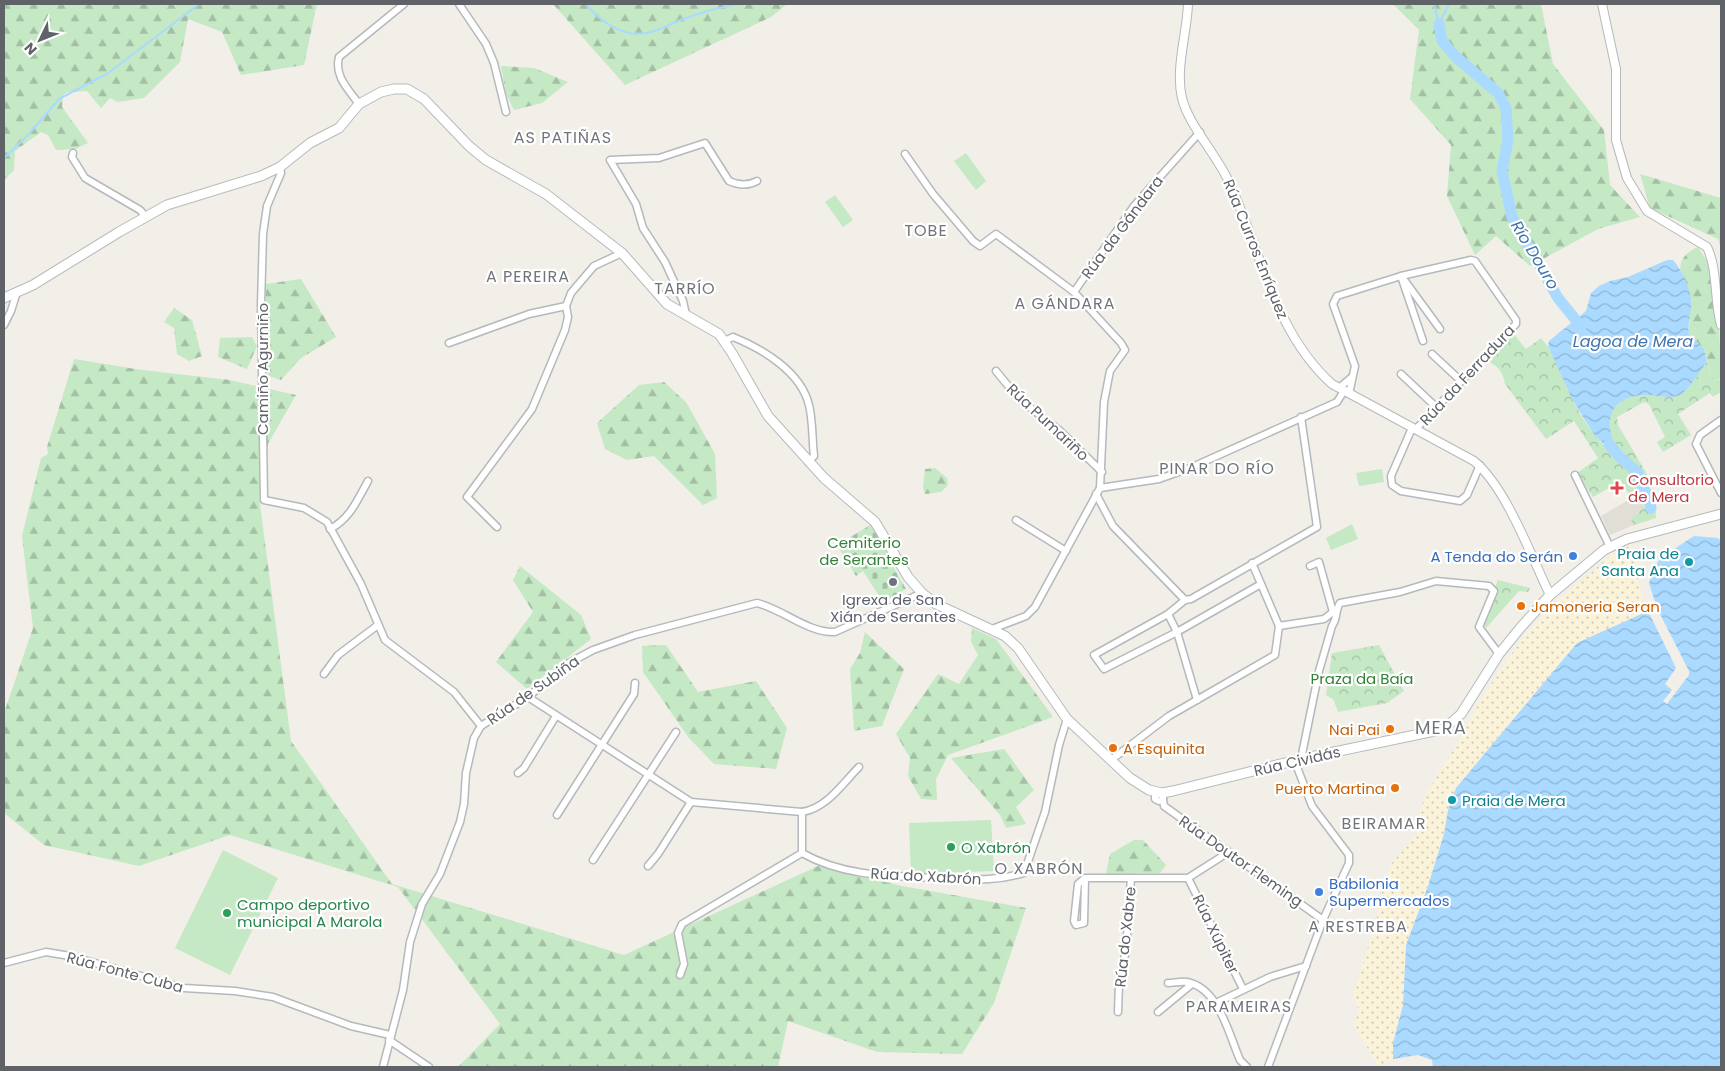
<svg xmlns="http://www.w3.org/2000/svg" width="1725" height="1071" viewBox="0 0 1725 1071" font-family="Poppins,sans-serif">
	<defs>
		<pattern id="forest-firs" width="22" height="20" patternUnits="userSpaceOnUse" patternTransform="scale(1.25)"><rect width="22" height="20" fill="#c5e8c5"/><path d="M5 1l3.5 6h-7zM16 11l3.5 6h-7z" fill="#a3c0a4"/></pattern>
		<pattern id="sand-dots" width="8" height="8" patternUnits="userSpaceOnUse" patternTransform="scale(1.25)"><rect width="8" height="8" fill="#fbf3d9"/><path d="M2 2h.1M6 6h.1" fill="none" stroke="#cec8b4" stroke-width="1.8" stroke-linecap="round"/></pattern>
		<pattern id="cemetery-stones" width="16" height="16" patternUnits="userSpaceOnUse" patternTransform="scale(1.25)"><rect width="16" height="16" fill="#c5e8c5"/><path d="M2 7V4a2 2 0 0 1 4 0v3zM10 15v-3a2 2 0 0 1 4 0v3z" fill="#a3c0a4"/></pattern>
		<pattern id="park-crowns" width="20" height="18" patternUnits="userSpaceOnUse" patternTransform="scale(1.25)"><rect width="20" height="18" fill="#c5e8c5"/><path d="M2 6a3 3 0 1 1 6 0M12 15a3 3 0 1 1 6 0" fill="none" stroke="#a3c0a4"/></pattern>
		<pattern id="water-waves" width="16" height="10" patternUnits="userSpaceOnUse" patternTransform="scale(1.25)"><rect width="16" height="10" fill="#aadaff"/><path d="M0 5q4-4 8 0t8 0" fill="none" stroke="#8eb4d2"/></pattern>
	</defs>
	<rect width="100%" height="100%" fill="#f1efe8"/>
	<path fill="#e1ded6" d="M 1642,492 L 1646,505 L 1631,520 L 1634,525 L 1610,535 L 1601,516 Z"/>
	<g fill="url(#forest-firs)">
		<path d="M 4,4 L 317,4 L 304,65 L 241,75 L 222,32 L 188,19 L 180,62 L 144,98 L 118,102 L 110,98 L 101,108 L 87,91 L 68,92 L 63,95 L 62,107 L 88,143 L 75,149 L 56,150 L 48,135 L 41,132 L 15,151 L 14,170 L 4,180 Z"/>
		<path d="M 553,4 L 787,4 L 771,17 L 625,85 Z"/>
		<path d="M 1393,4 L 1541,4 L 1553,64 L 1604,130 L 1610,185 L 1640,217 L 1598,229 L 1530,266 L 1496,236 L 1475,255 L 1447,196 L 1451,145 L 1410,99 L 1419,30 Z"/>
		<path d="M 501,66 L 534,68 L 568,82 L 542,103 L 514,110 L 506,94 Z"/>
		<path d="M 1640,174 L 1721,198 L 1721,249 L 1718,239 L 1650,208 Z"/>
		<path d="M 1698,247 C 1702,254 1709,263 1712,270 C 1716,283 1724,372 1719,381 L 1712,379 L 1704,349 L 1689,334 C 1688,326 1691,318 1690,311 C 1688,286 1665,261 1698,247 Z"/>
		<path d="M 301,279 L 336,337 L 301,358 L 281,380 L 266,375 L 266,284 Z"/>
		<path d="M 174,308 L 192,320 L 202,356 L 189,361 L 177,354 L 174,328 L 164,322 Z"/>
		<path d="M 252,337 L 257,346 L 247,369 L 218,357 L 220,338 Z"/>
		<path d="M 74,359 L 142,370 L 230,380 L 296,395 L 268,444 L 259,497 L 291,741 L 392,884 L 624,955 L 818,866 L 902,886 L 1026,908 L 994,1003 L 962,1054 L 877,1052 L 788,1021 L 778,1067 L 458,1067 L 500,1024 L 398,887 L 230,835 L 139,866 L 44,845 L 4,813 L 4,713 L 33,628 L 22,536 L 41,458 L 48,454 L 47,447 Z"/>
		<path d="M 664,382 L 686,402 L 715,454 L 717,498 L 703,505 L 654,456 L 627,460 L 605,449 L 597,423 L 639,385 Z"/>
		<path d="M 935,468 L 947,478 L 948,485 L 941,492 L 925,494 L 923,487 L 925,469 Z"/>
		<path d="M 520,566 L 581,615 L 591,639 L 527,689 L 496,662 L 533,612 L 513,580 Z"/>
		<path d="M 972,628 L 996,639 L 1053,717 L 948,755 L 936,779 L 937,800 L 921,799 L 908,776 L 910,758 L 896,734 L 938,674 L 959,684 L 978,655 L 971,642 Z"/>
		<path d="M 865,632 L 904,669 L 882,726 L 854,731 L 850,669 L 860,653 Z"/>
		<path d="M 666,645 L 698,692 L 756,681 L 787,728 L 776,769 L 714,764 L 689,738 L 643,672 L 642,646 Z"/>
		<path d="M 1004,749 L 1034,790 L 1016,807 L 1026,824 L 1006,828 L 1000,815 L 951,758 Z"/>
		<path d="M 1134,840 L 1143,840 L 1166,865 L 1160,873 L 1106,874 L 1110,854 Z"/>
	</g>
	<path fill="url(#sand-dots)" d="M 1630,546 L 1633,550 L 1635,559 L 1641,564 L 1638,580 L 1641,597 L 1674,665 L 1418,1055 L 1393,1059 L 1379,1067 L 1354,1026 L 1359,1010 L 1353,996 L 1377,917 L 1383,885 L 1392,863 L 1417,833 L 1421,807 L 1426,794 L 1460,739 L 1479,702 L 1523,637 L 1556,602 L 1615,552 Z"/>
	<path fill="url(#cemetery-stones)" d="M 872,524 L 895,560 L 891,563 L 906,589 L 883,602 L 863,571 L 856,576 L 837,545 Z"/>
	<g fill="url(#park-crowns)">
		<path d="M 1512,332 L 1526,349 L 1541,338 C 1552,350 1557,365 1563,379 C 1574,405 1593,441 1618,457 L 1620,455 C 1602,426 1605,396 1645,395 C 1657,394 1668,400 1680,395 C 1690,389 1699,372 1707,362 L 1712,379 L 1719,381 L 1721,378 L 1721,392 L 1713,397 L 1710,393 L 1678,414 L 1691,435 L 1663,452 L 1657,442 L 1665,437 L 1649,404 L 1644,402 L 1617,417 L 1618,425 L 1647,474 L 1648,485 L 1655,495 L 1656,518 L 1634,525 L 1631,520 L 1646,505 L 1642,493 L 1631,498 L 1621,481 L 1593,497 L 1577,473 L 1598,458 L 1574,421 L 1546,439 L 1505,384 C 1503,371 1498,366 1486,360 Z"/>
		<path d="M 1498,580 L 1530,588 L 1528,592 L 1519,591 L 1486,628 L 1481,619 Z"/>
		<path d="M 1379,645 L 1404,691 L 1387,703 L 1338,712 L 1334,700 L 1326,695 L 1332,653 Z"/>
	</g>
	<g fill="#c5e8c5">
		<path d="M 966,153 L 986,181 L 976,190 L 954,161 Z"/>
		<path d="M 835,195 L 853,220 L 843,227 L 825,202 Z"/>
		<path d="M 1382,469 L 1384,482 L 1359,486 L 1356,473 Z"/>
		<path d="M 1352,524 L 1358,539 L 1331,550 L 1326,538 Z"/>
		<path d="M 991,820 L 994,871 L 911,874 L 909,823 Z"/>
		<path d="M 223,850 L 278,878 L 230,975 L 175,948 Z"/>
	</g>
	<g fill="url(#water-waves)">
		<path d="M 1667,260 L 1673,260 C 1681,269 1691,289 1691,301 C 1692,313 1687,323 1689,334 L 1704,349 L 1707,362 C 1699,372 1690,389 1680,395 C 1668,400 1657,394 1645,395 C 1606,396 1602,426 1620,455 L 1618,457 L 1595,436 L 1588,425 L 1572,399 L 1548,346 L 1549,341 L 1586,311 L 1591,293 L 1599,286 L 1610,281 L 1628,277 Z"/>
		<path d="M 1694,536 L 1718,538 L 1721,541 L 1721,1067 L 1433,1067 L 1432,1060 L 1418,1055 L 1393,1059 L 1393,1043 L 1403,1005 L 1406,945 L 1428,886 L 1444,834 L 1448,810 L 1456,788 L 1577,643 L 1648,611 L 1676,668 L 1665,684 L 1672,690 L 1663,701 L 1667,704 L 1689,675 L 1689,671 L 1657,608 L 1649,583 L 1657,563 L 1662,557 Z"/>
	</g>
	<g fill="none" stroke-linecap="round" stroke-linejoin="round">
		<g stroke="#aadaff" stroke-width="2">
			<path d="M 586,4 C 604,26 629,41 657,30 C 667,27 676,21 686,18 C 703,12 721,7 739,4"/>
			<path d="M 1434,4 L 1439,24"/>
			<path d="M 1439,24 L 1449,4"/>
			<path d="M 4,158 L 28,135 L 59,99 L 108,73 L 199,4"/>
		</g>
		<g stroke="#aadaff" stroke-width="11">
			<path d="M 1439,24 L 1442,41 L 1455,56 L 1498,93 L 1506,108 L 1508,140 L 1502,171 L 1512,217 L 1558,298 L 1575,319 L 1581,331"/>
			<path d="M 1609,444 L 1619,456 L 1638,473 C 1638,486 1650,494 1651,508"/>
		</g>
		<g stroke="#b5b8bc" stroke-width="9">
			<g id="minor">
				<path d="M 459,4 L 486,44 L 494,63 L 506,112"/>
				<path d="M 359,104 C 348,89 334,76 339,57 L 404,4"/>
				<path d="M 73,153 L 72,157 L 85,178 L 140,210 L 146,217"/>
				<path d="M 905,154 L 933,194 L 973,241 L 980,246 L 996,234 L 1074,292"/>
				<path d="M 280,167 L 281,173 L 267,206 L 263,234 L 261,305 L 264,500 L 304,508 L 327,522 L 361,584 L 385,640 L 454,692 L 481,726"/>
				<path d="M 1401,276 L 1423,341"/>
				<path d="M 1405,281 L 1440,329"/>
				<path d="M 686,315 L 683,301 L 665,262 L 643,228 L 636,204 L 610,160 L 659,158 L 705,143 L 729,181 C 738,185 748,186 757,181"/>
				<path d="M 4,325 L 11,311 L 16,295"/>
				<path d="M 724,341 L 733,337 C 763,349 801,372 809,405 C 813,421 812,439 814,456 L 808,462"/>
				<path d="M 449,343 L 529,314 L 566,306"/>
				<path d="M 1432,354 L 1461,381"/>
				<path d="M 996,371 L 1019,399 L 1059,430 L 1102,472"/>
				<path d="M 1401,374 L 1436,407"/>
				<path d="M 1339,388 L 1352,377"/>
				<path d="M 1349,394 L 1355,366 L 1333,304 L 1337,296 L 1401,276 L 1471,260 L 1475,261 L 1516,320 L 1516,324 L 1415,430"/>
				<path d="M 1721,420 L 1700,435 L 1696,444 L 1721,493"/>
				<path d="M 1412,428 L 1391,476 L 1392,485 L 1401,491 L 1460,501 L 1467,495 L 1480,465"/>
				<path d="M 1575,475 L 1610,547"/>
				<path d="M 1100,488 L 1104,402 L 1110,371 L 1125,350 L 1121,343 L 1074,292 L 1134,206 L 1200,132"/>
				<path d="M 1096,494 L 1113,526 L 1185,600"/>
				<path d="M 1016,520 L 1066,551"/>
				<path d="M 497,527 L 467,497 L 532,409 L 565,330 L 568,317 L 566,306 L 571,293 L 594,266 L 622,253"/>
				<path d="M 330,529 C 350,519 358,499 368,481"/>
				<path d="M 1252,563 L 1279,626"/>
				<path d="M 1261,584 L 1177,632 L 1104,669 L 1094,655 L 1168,614 L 1185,600 L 1191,599 L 1317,527 L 1301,417"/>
				<path d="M 1168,614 L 1177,632 L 1197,700"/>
				<path d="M 992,629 L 1026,616 L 1035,607 L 1100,488 L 1159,479 L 1190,468 L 1337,402 L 1344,391"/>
				<path d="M 324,674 L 338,655 L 378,625"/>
				<path d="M 528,697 L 691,802 L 802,812 C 827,808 842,784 859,767"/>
				<path d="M 1111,760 L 1169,716 L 1275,655 L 1279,626 L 1324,619 L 1333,612 L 1319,562 L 1310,566"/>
				<path d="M 518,773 L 524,768 L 556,716"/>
				<path d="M 1155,792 L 1155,799 L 1159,801 L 1163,800 L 1163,796"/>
				<path d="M 1163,800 L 1164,806 L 1323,920"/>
				<path d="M 557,815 L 634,694 L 635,683"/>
				<path d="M 802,853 C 844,877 893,876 940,878 C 971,879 994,882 1024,873 L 1045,812 L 1059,745 L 1067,719"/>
				<path d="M 802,853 L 802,812"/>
				<path d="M 593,860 L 676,732"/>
				<path d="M 648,866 L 658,854 L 691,802"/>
				<path d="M 1085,878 L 1084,923 L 1076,925 L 1074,921 L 1078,884 L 1085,878 L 1188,878 L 1221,857 L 1227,850"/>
				<path d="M 1188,878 L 1243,989"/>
				<path d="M 4,963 L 46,952 L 70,956 L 184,988 L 235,991 L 273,997 L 351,1026 L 390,1035"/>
				<path d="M 680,975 L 684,964 L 678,933 L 682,924 L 802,853"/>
				<path d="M 1168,983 C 1174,983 1181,981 1187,982 C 1219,988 1229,1035 1240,1060 L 1247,1067"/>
				<path d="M 1216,1003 L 1270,977 L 1306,966"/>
				<path d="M 1118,1012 L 1119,984 L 1126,950 L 1131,878"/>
				<path d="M 1158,1012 L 1192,984"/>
				<path d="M 389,1040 L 429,1067"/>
				<path d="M 383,1067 L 403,990 L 410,942 L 422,904 L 440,874 L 460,822 L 464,804 L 466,773 L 474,738 L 481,726 L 528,697 L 567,664 L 593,650 L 635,635 L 757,603 C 784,610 808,633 835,632 L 922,593"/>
				<path d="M 1268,1067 L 1323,920 L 1349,863 L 1349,855 L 1312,806 L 1297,767 L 1301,759 L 1319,671 L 1332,626 C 1338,618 1335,610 1340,603 L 1400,592 L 1436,581 L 1489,586 L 1494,591 L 1479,627 L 1499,654"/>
			</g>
		</g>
		<g stroke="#b5b8bc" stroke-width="10">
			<g id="tertiary">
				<path d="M 1188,4 C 1187,34 1175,68 1182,98 C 1188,124 1216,154 1228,180 C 1261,249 1273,331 1332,384 L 1474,461 C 1506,487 1531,556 1550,595"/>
				<path d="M 1602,4 L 1616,69 L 1616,140 L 1627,178 L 1647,211 L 1707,247 C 1718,270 1714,300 1721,325"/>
			</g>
		</g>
		<g stroke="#b6babf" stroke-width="11">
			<path id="secondary" d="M 4,298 L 33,285 L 119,232 L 167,205 L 261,176 L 280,167 L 310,143 L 339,128 L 359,104 L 381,92 L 394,89 L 407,89 L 424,99 L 469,146 L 486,160 L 546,194 L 622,253 L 667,304 L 719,334 L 732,353 L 768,416 L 824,478 L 875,522 L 908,577 L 922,593 L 936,604 L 1005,636 L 1018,648 L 1067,719 L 1130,778 L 1149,790 L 1162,793 L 1173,791 L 1301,759 L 1444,729 L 1461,714 L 1499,654 L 1521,627 L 1550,595 L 1604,550 L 1627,539 L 1721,514"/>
		</g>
		<use href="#minor" stroke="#fff" stroke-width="6"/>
		<use href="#tertiary" stroke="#fff" stroke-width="8"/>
		<use href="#secondary" stroke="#fff" stroke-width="9"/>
	</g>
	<path fill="#e0444e" stroke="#fff" stroke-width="2" d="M1614.5 480.5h5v5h5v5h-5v5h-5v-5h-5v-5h5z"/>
	<g fill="#3f7fe0" stroke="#fff" stroke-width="2">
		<circle cx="1573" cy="556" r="5"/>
		<circle cx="1319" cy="892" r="5"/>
	</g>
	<g fill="#0f9aa8" stroke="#fff" stroke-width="2">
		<circle cx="1689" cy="562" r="5"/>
		<circle cx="1452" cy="800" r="5"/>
	</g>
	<circle fill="#6b7280" stroke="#fff" stroke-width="2" cx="893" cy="582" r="5"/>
	<g fill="#e8710a" stroke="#fff" stroke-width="2">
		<circle cx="1521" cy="606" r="5"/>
		<circle cx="1390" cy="729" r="5"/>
		<circle cx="1113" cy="748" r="5"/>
		<circle cx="1395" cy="788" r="5"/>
	</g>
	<g fill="#2e9e5b" stroke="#fff" stroke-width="2">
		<circle cx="951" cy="847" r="5"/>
		<circle cx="227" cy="913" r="5"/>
	</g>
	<g text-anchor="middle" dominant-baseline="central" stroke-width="4.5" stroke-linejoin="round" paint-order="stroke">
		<g font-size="15" fill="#5f6368" stroke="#fff">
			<text transform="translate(1122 227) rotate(-53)">Rúa da Gándara</text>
			<text transform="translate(1256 249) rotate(68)">Rúa Curros Enríquez</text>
			<text transform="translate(262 369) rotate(-90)">Camiño Agurniño</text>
			<text transform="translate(1467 375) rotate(-47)">Rúa da Ferradura</text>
			<text transform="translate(1048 422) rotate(43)">Rúa Pumariño</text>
			<text transform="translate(533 690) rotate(-35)">Rúa de Subiña</text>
			<text transform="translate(1297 761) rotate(-13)">Rúa Cividás</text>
			<text transform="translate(1241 861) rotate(35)">Rúa Doutor Fleming</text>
			<text transform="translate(926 876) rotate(3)">Rúa do Xabrón</text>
			<text transform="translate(1216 934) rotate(64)">Rúa Xúpiter</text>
			<text transform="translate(1125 937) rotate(-84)">Rúa do Xabre</text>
			<text transform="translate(125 972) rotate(15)">Rúa Fonte Cuba</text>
		</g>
		<g font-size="15" fill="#be3a42" stroke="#fff" text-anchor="start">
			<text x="1628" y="479">Consultorio<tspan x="1628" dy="17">de Mera</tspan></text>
		</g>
		<g font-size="15" fill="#348238" stroke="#fff">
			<text x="864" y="542">Cemiterio<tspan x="864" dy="17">de Serantes</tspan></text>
			<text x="1362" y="678">Praza da Baía</text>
		</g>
		<g font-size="15" fill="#0d838f" stroke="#fff" text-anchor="end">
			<text x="1679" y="553">Praia de<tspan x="1679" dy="17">Santa Ana</tspan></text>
			<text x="1462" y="800" text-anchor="start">Praia de Mera</text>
		</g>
		<g font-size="15" fill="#366cbe" stroke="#fff" text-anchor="end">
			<text x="1563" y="556">A Tenda do Serán</text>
			<text x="1329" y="883" text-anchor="start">Babilonia<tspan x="1329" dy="17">Supermercados</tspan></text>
		</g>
		<g font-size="15" fill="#5b616d" stroke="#fff">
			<text x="893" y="599">Igrexa de San<tspan x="893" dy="17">Xián de Serantes</tspan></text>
		</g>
		<g font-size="15" fill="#c56008" stroke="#fff" text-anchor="start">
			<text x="1531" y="606">Jamoneria Seran</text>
			<text x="1380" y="729" text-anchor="end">Nai Pai</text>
			<text x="1123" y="748">A Esquinita</text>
			<text x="1385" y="788" text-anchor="end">Puerto Martina</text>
		</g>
		<g font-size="15" fill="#27864d" stroke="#fff" text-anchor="start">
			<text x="961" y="847">O Xabrón</text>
			<text x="237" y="904">Campo deportivo<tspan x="237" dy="17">municipal A Marola</tspan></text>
		</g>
		<g font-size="16" letter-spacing="1" fill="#70757a" stroke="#fff">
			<text x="563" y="137">AS PATIÑAS</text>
			<text x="926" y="230">TOBE</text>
			<text x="528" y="276">A PEREIRA</text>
			<text x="685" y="288">TARRÍO</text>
			<text x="1065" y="303">A GÁNDARA</text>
			<text x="1217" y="468">PINAR DO RÍO</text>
			<text x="1384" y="823">BEIRAMAR</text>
			<text x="1039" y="868">O XABRÓN</text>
			<text x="1358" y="926">A RESTREBA</text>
			<text x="1239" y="1006">PARAMEIRAS</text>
		</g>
		<g font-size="16" font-style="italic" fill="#4174aa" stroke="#fff">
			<text transform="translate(1535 255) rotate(59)">Río Douro</text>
			<text x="1633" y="341">Lagoa de Mera</text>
		</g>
		<g font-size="18" letter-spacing="1" fill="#70757a" stroke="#fff">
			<text x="1441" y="727">MERA</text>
		</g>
	</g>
	<rect width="1725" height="1071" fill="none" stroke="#5f6368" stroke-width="10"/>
	<g transform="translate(40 40) rotate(227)" stroke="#ffffff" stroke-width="4" paint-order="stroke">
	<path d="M0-4L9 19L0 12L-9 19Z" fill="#5f6368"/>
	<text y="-8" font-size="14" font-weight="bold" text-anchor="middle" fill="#5f6368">N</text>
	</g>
</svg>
